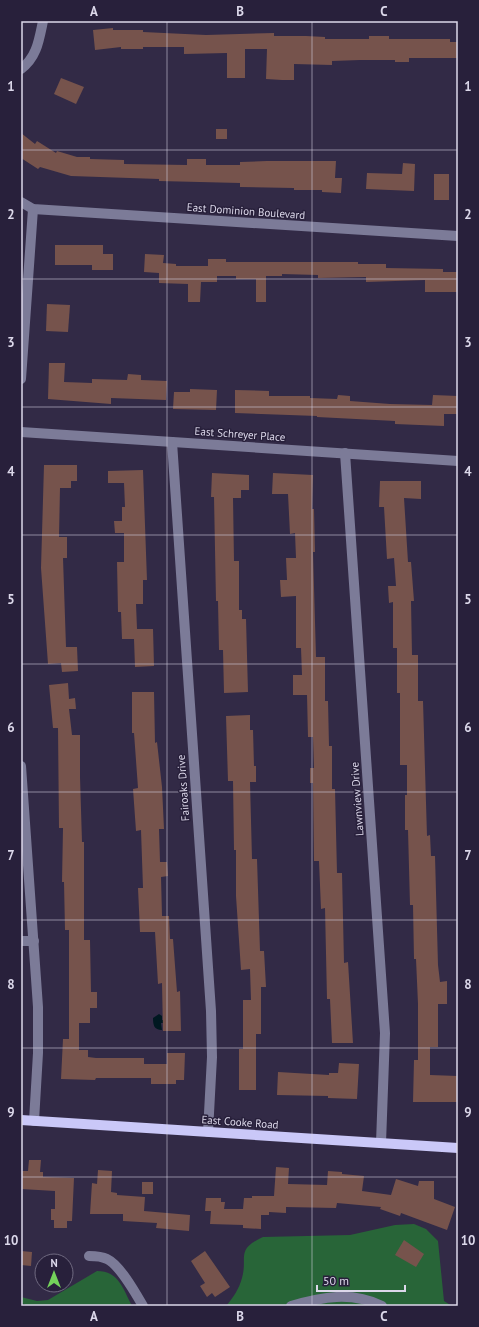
<svg xmlns="http://www.w3.org/2000/svg" width="479" height="1327" viewBox="0 0 479 1327" font-family="'PT Sans',sans-serif">
	<rect width="100%" height="100%" fill="#322a46"/>
	<g fill="#286538">
		<path d="M 414,1224 L 426,1229 L 438,1241 L 444,1301 L 452,1306 L 226,1306 C 233,1298 239,1289 242,1278 C 248,1257 235,1250 263,1237 L 350,1235 L 395,1225 Z"/>
		<path d="M 97,1271 C 119,1271 123,1289 132,1306 L 21,1306 L 21,1297 L 37,1301 L 48,1300 Z"/>
	</g>
	<path fill="#001821" d="M 159,1014 L 162,1016 L 162,1020 L 164,1020 L 165,1023 L 161,1023 L 162,1030 C 154,1030 153,1025 153,1018 Z"/>
	<g fill="none" stroke-linecap="round" stroke-linejoin="round">
		<path stroke="#001821" stroke-width="3.5" d="M 21,1305 L 24,1306"/>
	</g>
	<g fill="#76534c">
		<path d="M 113,28 L 113,30 L 143,30 L 143,32 L 206,35 L 274,33 L 274,36 L 306,36 L 325,37 L 325,39 L 369,39 L 369,36 L 389,36 L 389,39 L 450,39 L 450,42 L 458,42 L 458,58 L 409,58 L 409,62 L 395,62 L 395,60 L 360,60 L 332,61 L 332,65 L 294,64 L 294,80 L 282,80 L 266,79 L 267,49 L 245,49 L 245,78 L 227,78 L 227,53 L 184,54 L 184,47 L 143,47 L 143,49 L 121,49 L 121,47 L 95,50 L 93,30 Z"/>
		<path d="M 61,78 L 84,87 L 76,104 L 54,94 Z"/>
		<rect x="216" y="129" width="11" height="10"/>
		<path d="M 21,133 L 35,144 L 37,141 L 56,153 L 57,151 L 77,157 L 90,157 L 90,159 L 124,160 L 124,164 L 187,165 L 187,159 L 206,159 L 206,165 L 240,165 L 240,162 L 267,161 L 336,161 L 335,178 L 342,178 L 341,193 L 322,192 L 322,190 L 294,190 L 294,188 L 240,187 L 240,183 L 159,181 L 159,179 L 71,176 L 40,167 L 38,169 L 21,158 Z"/>
		<path d="M 403,163 L 415,164 L 414,191 L 366,189 L 367,173 L 402,174 Z"/>
		<rect x="434" y="174" width="15" height="26"/>
		<path d="M 55,245 L 103,245 L 103,254 L 113,254 L 113,270 L 92,270 L 92,265 L 55,265 Z"/>
		<path d="M 145,254 L 164,255 L 163,263 L 176,264 L 176,266 L 208,266 L 208,259 L 226,259 L 226,262 L 358,262 L 358,264 L 386,264 L 386,268 L 443,269 L 443,272 L 458,272 L 458,292 L 425,292 L 425,280 L 366,282 L 366,277 L 318,278 L 318,275 L 282,274 L 282,276 L 266,276 L 266,302 L 256,302 L 256,279 L 236,279 L 236,276 L 217,276 L 217,282 L 201,282 L 200,302 L 188,302 L 188,284 L 159,283 L 159,273 L 144,272 Z"/>
		<path d="M 47,304 L 70,305 L 68,332 L 46,331 Z"/>
		<path d="M 49,363 L 65,363 L 64,382 L 92,383 L 92,379 L 127,380 L 128,374 L 141,375 L 141,380 L 167,381 L 166,400 L 111,398 L 111,404 L 48,399 Z"/>
		<path d="M 190,389 L 217,390 L 216,410 L 173,409 L 174,392 L 190,392 Z"/>
		<path d="M 235,390 L 269,391 L 269,396 L 310,396 L 310,398 L 337,399 L 338,395 L 350,396 L 350,401 L 390,404 L 432,405 L 433,395 L 458,396 L 458,414 L 444,414 L 444,426 L 395,424 L 395,421 L 317,417 L 317,416 L 235,413 Z"/>
		<path d="M 44,465 L 77,465 L 77,481 L 71,481 L 71,488 L 60,488 L 59,537 L 67,537 L 67,558 L 63,558 L 66,647 L 77,647 L 78,671 L 62,672 L 61,663 L 48,664 L 41,568 Z"/>
		<path d="M 143,470 L 147,580 L 143,580 L 143,604 L 136,604 L 137,629 L 153,629 L 154,666 L 135,667 L 134,639 L 122,639 L 121,612 L 118,612 L 117,562 L 124,562 L 124,533 L 115,533 L 114,521 L 122,521 L 122,507 L 125,507 L 124,483 L 108,483 L 108,471 Z"/>
		<path d="M 212,473 L 249,475 L 249,490 L 241,490 L 241,498 L 233,498 L 234,561 L 239,561 L 239,610 L 242,610 L 242,619 L 246,619 L 248,692 L 224,693 L 223,650 L 219,650 L 218,601 L 216,601 L 214,497 L 211,497 Z"/>
		<path d="M 273,473 L 313,475 L 312,509 L 314,509 L 315,552 L 313,552 L 316,657 L 325,657 L 325,701 L 328,701 L 329,746 L 332,746 L 332,789 L 335,789 L 337,873 L 342,873 L 344,963 L 348,962 L 353,1043 L 332,1043 L 330,999 L 327,999 L 325,908 L 321,909 L 319,861 L 314,861 L 313,783 L 310,783 L 310,768 L 314,768 L 313,737 L 308,737 L 307,695 L 293,695 L 293,675 L 302,675 L 301,648 L 296,648 L 296,596 L 281,597 L 280,580 L 287,580 L 286,558 L 296,558 L 295,533 L 290,534 L 288,494 L 272,494 Z"/>
		<path d="M 380,481 L 421,481 L 421,499 L 404,498 L 408,562 L 411,562 L 414,601 L 411,601 L 412,655 L 418,655 L 418,701 L 423,701 L 427,836 L 430,835 L 431,856 L 435,856 L 438,965 L 440,982 L 447,981 L 447,1004 L 438,1004 L 438,1047 L 430,1047 L 430,1075 L 458,1076 L 458,1102 L 413,1102 L 414,1060 L 418,1060 L 418,1004 L 416,959 L 414,959 L 413,905 L 410,905 L 408,830 L 405,830 L 405,795 L 407,795 L 407,765 L 400,765 L 400,693 L 397,693 L 397,648 L 393,648 L 393,602 L 389,603 L 388,586 L 396,586 L 394,558 L 387,559 L 384,507 L 379,507 Z"/>
		<path d="M 68,683 L 69,699 L 75,698 L 76,709 L 69,709 L 72,735 L 80,735 L 80,777 L 82,842 L 84,842 L 84,940 L 90,940 L 91,992 L 97,992 L 97,1008 L 90,1008 L 90,1023 L 79,1023 L 79,1050 L 88,1050 L 88,1057 L 96,1058 L 144,1058 L 144,1064 L 167,1064 L 167,1053 L 185,1053 L 184,1080 L 176,1080 L 176,1084 L 151,1084 L 151,1078 L 96,1078 L 95,1080 L 61,1079 L 63,1039 L 69,1039 L 69,930 L 65,930 L 64,882 L 62,882 L 63,828 L 59,828 L 58,728 L 53,728 L 49,685 Z"/>
		<path d="M 132,692 L 154,692 L 155,743 L 157,742 L 162,787 L 164,829 L 159,829 L 160,862 L 167,862 L 168,876 L 161,877 L 162,916 L 169,916 L 170,939 L 173,939 L 177,992 L 180,991 L 181,1031 L 163,1031 L 162,983 L 158,984 L 155,932 L 140,932 L 138,888 L 143,888 L 141,830 L 136,831 L 133,789 L 138,788 L 134,733 L 132,733 Z"/>
		<path d="M 250,715 L 250,730 L 253,730 L 254,766 L 256,766 L 256,782 L 250,782 L 252,859 L 257,859 L 260,951 L 264,951 L 266,987 L 261,987 L 261,1034 L 256,1034 L 256,1090 L 239,1090 L 239,1049 L 243,1049 L 243,1000 L 251,1000 L 250,969 L 241,970 L 236,896 L 236,850 L 234,850 L 233,781 L 228,781 L 226,716 Z"/>
		<path d="M 339,1063 L 359,1064 L 357,1099 L 328,1098 L 328,1096 L 277,1095 L 278,1072 L 329,1075 L 329,1073 L 338,1073 Z"/>
		<path d="M 29,1160 L 41,1160 L 40,1172 L 43,1172 L 43,1177 L 74,1178 L 72,1221 L 67,1221 L 67,1228 L 54,1228 L 54,1220 L 51,1220 L 51,1209 L 55,1209 L 55,1191 L 21,1189 L 21,1171 L 28,1171 Z"/>
		<path d="M 276,1167 L 289,1168 L 288,1184 L 327,1185 L 328,1171 L 342,1172 L 342,1174 L 364,1176 L 362,1191 L 391,1195 L 396,1179 L 418,1186 L 419,1181 L 434,1181 L 434,1199 L 455,1207 L 447,1230 L 401,1213 L 400,1216 L 380,1209 L 381,1207 L 337,1203 L 336,1208 L 286,1207 L 286,1213 L 269,1212 L 269,1215 L 261,1215 L 261,1229 L 243,1228 L 243,1225 L 210,1224 L 211,1211 L 205,1211 L 206,1198 L 221,1198 L 221,1202 L 225,1202 L 224,1209 L 243,1209 L 244,1198 L 252,1198 L 252,1196 L 274,1196 Z"/>
		<path d="M 98,1170 L 112,1171 L 111,1192 L 117,1193 L 117,1195 L 145,1197 L 144,1211 L 190,1215 L 189,1231 L 156,1228 L 157,1223 L 123,1221 L 123,1214 L 90,1214 L 92,1183 L 97,1184 Z"/>
		<rect x="142" y="1182" width="11" height="12"/>
		<path d="M 404,1240 L 424,1254 L 416,1267 L 395,1255 Z"/>
		<path d="M 21,1251 L 32,1252 L 31,1266 L 21,1265 Z"/>
		<path d="M 205,1251 L 230,1287 L 215,1297 L 212,1293 L 207,1297 L 200,1286 L 205,1283 L 191,1261 Z"/>
	</g>
	<g fill="none" stroke-linecap="round" stroke-linejoin="round">
		<g stroke="#7c7b98" stroke-width="10">
			<path d="M 21,69 C 37,57 39,40 43,21"/>
			<path d="M 21,202 L 33,209 L 458,236"/>
			<path d="M 21,379 L 33,209"/>
			<path d="M 21,432 L 458,461"/>
			<path d="M 172,442 L 211,1011 L 212,1057 L 208,1132"/>
			<path d="M 345,453 L 385,1033 L 381,1143"/>
			<path d="M 21,766 L 38,1007 L 38,1053 L 34,1121"/>
			<path d="M 21,941 L 34,941"/>
			<path d="M 89,1256 C 96,1256 101,1256 107,1259 C 120,1265 136,1294 143,1306"/>
			<path d="M 291,1306 C 322,1297 351,1291 382,1306"/>
		</g>
		<path stroke="#cac8f8" stroke-width="10" d="M 21,1120 L 458,1148"/>
	</g>
	<path fill="none" stroke="#dcd8ea" stroke-width="1" stroke-opacity="0.55" d="M 167,21 L 167,1306M 312,21 L 312,1306M 21,150 L 458,150M 21,279 L 458,279M 21,407 L 458,407M 21,535 L 458,535M 21,664 L 458,664M 21,792 L 458,792M 21,920 L 458,920M 21,1048 L 458,1048M 21,1177 L 458,1177"/>
	<g text-anchor="middle" dominant-baseline="central" stroke-width="3" stroke-linejoin="round" paint-order="stroke">
		<g font-size="11" fill="#dcd8ea" stroke="#28203b">
			<text transform="translate(246 211) rotate(4)">East Dominion Boulevard</text>
			<text transform="translate(240 434) rotate(4)">East Schreyer Place</text>
			<text transform="translate(183 788) rotate(-94)">Fairoaks Drive</text>
			<text transform="translate(357 799) rotate(-94)">Lawnview Drive</text>
			<text transform="translate(240 1122) rotate(4)">East Cooke Road</text>
		</g>
	</g>
	<rect width="479" height="1327" fill="none" stroke="#28203b" stroke-width="44"/>
	<g transform="translate(54 1273)"><circle r="19" fill="#28203b" stroke="#706a81"/>
	<path d="M0-3L7 15L0 10L-7 15Z" fill="#74d25b"/>
	<text y="-6" font-size="11" font-weight="bold" text-anchor="middle" fill="#dcd8ea">N</text>
	</g>
	<path d="M317 1285v6h88v-6" fill="none" stroke="#dcd8ea" stroke-width="2"/>
	<text x="323" y="1285" font-size="12" fill="#dcd8ea" stroke="#28203b" stroke-width="3" paint-order="stroke">50 m</text>
	<rect x="22" y="22" width="435" height="1283" fill="none" stroke="#dcd8ea" stroke-width="1.5"/>
	<g font-size="13" text-anchor="middle" font-weight="bold" fill="#dcd8ea">
		<text x="94" y="16">A</text>
		<text x="240" y="16">B</text>
		<text x="384" y="16">C</text>
		<text x="11" y="91">1</text>
		<text x="468" y="91">1</text>
		<text x="11" y="219">2</text>
		<text x="468" y="219">2</text>
		<text x="11" y="347">3</text>
		<text x="468" y="347">3</text>
		<text x="11" y="476">4</text>
		<text x="468" y="476">4</text>
		<text x="11" y="604">5</text>
		<text x="468" y="604">5</text>
		<text x="11" y="732">6</text>
		<text x="468" y="732">6</text>
		<text x="11" y="860">7</text>
		<text x="468" y="860">7</text>
		<text x="11" y="989">8</text>
		<text x="468" y="989">8</text>
		<text x="11" y="1117">9</text>
		<text x="468" y="1117">9</text>
		<text x="11" y="1245">10</text>
		<text x="468" y="1245">10</text>
		<text x="94" y="1321">A</text>
		<text x="240" y="1321">B</text>
		<text x="384" y="1321">C</text>
	</g>
</svg>
